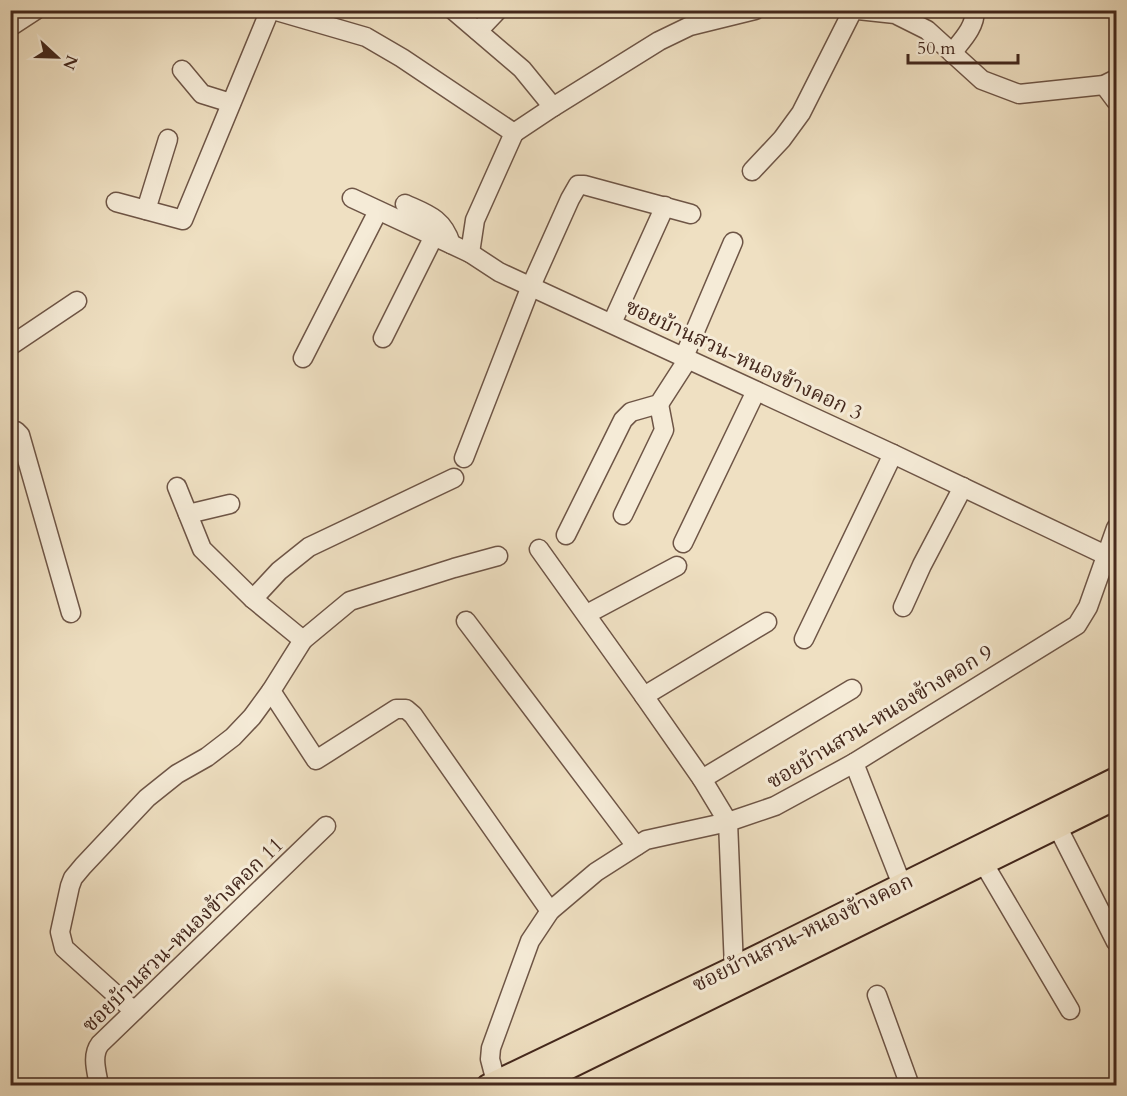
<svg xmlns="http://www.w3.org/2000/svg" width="1127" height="1096" viewBox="0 0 1127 1096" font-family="Cardo,'Noto Serif Thai',serif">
	<rect width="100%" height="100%" fill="#efe0c2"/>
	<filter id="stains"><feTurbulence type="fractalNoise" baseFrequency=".00333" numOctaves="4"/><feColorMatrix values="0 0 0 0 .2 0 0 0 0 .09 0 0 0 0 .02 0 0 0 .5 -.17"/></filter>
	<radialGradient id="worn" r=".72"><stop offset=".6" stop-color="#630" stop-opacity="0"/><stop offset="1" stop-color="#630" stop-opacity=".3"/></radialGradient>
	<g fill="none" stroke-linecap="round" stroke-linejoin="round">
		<g stroke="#6e5546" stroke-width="21">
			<g id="minor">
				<path d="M 273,10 L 366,37 L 402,58 L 514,133"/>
				<path d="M 453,10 L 522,69 L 553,107"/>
				<path d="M 858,10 L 895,14 L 927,30 L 982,80 L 1019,94 L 1104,85 L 1116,79"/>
				<path d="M 10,27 L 36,10"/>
				<path d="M 478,31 L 498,10"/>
				<path d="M 952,53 C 962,40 975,28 975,10"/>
				<path d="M 182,70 L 202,94 L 231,103"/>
				<path d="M 1104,85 L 1116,101"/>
				<path d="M 514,133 L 553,107 L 659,41 L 690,26 L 755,10"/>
				<path d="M 752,171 L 782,139 L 801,113 L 853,10"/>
				<path d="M 352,198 L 470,253 L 499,272 L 893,454 L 1116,560"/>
				<path d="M 116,202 L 183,220 L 270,10"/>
				<path d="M 405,204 C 427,214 443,218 451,244"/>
				<path d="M 146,210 L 168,139"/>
				<path d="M 470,253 L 475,220 L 514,133"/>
				<path d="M 612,323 L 665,206"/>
				<path d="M 383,338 L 434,236"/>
				<path d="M 10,346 L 77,301"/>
				<path d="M 684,357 L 733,242"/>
				<path d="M 303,358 L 378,211"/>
				<path d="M 10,431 L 16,431 L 20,435 L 71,613"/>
				<path d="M 464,458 L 531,286 L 570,199 L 578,185 L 584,185 L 691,214"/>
				<path d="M 177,487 L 202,549 L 253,599 L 303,640"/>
				<path d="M 188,514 L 230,504"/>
				<path d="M 623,515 L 664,430 L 659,404"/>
				<path d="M 566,535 L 623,420 L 631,412 L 659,404 L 688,359"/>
				<path d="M 683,543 L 756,391"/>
				<path d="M 539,549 L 644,696 L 702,779 L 728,822 L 734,968 L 737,979"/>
				<path d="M 498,556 L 454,568 L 350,601 L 303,640 L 271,691 L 316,760 L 396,709 L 406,709 L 413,715 L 550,911"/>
				<path d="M 253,599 L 279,571 L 309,547 L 454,478"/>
				<path d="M 903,607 L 922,565 L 963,487"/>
				<path d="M 587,614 L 677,566"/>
				<path d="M 466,621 L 636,846"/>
				<path d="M 804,639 L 893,454"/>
				<path d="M 644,696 L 767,622"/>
				<path d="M 854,763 L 902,885"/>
				<path d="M 702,779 L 852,689"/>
				<path d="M 1057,826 L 1116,942"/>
				<path d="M 984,864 L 1070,1010"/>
				<path d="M 877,995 L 910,1086"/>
				<path d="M 134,1011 L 64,948 L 60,932 L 70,886 L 73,878 L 83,866 L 147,798 L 177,774 L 207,757 L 233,737 L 252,717 L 271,691"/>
				<path d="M 496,1082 L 490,1059 L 491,1048 L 530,941 L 550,911 L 596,872 L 646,840 L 728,822 L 775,806 L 854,763 L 1077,625 L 1088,607 L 1116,528"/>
				<path d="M 99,1086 C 97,1072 91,1056 100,1044 L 326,826"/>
			</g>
		</g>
		<g stroke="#43271c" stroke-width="26">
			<g id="major">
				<path d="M 488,1086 L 734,968 L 1116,779"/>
				<path d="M 531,1086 L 1116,798"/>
			</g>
		</g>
		<use href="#minor" stroke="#f5ebd7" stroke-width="18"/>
		<use href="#major" stroke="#efe0c2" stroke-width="22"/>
	</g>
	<g text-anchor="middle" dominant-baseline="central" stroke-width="6" stroke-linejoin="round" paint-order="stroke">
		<g font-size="21" fill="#43271c" stroke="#f5ebd7">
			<text transform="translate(744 360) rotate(25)">ซอยบ้านสวน-หนองข้างคอก 3</text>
			<text transform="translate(880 717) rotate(-31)">ซอยบ้านสวน-หนองข้างคอก 9</text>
			<text transform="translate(803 933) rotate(-26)">ซอยบ้านสวน-หนองข้างคอก</text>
			<text transform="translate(183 935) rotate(-44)">ซอยบ้านสวน-หนองข้างคอก 11</text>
		</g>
	</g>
	<rect width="1127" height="1096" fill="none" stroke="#efe0c2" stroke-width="36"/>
	<rect x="12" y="12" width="1103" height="1072" fill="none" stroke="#43271c" stroke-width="3"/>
	<rect x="18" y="18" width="1091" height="1060" fill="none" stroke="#43271c" stroke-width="1.5"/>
	<g transform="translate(57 57) rotate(112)" stroke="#f5ebd7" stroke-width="4.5" paint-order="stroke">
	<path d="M0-4.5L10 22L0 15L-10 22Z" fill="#43271c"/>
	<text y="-9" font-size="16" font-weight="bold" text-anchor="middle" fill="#43271c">N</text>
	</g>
	<path d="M908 54v9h110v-9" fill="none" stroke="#43271c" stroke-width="3"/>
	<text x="917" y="54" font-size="18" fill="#43271c" stroke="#f5ebd7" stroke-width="4.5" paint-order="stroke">50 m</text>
	<rect width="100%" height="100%" filter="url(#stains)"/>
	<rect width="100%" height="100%" fill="url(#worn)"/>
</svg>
